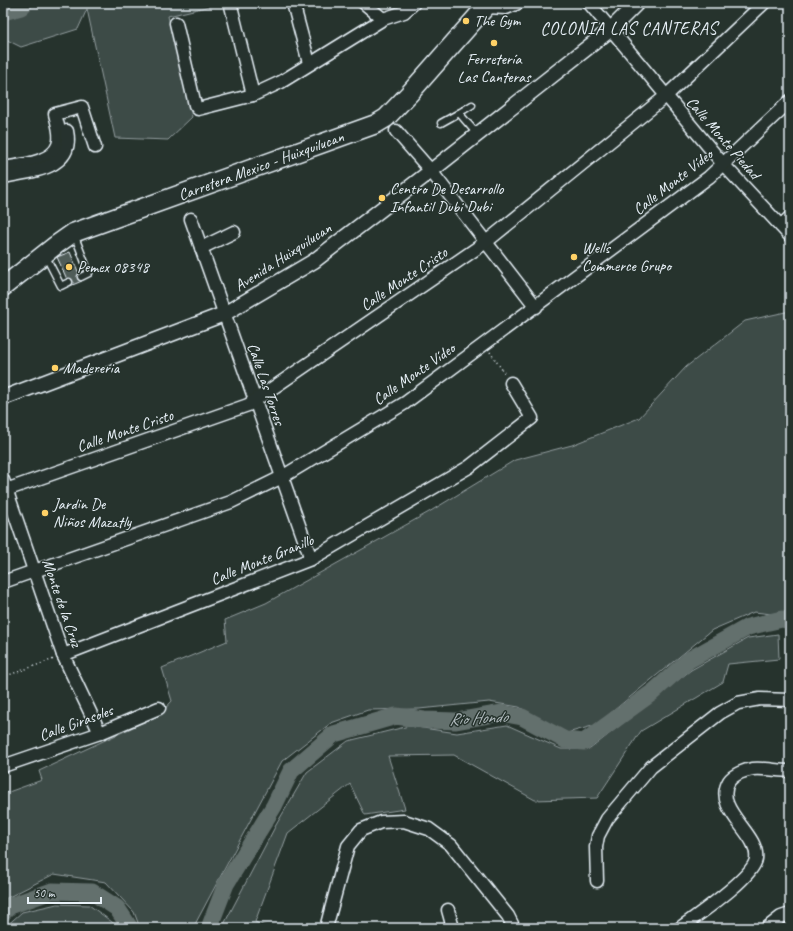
<svg xmlns="http://www.w3.org/2000/svg" width="793" height="931" viewBox="0 0 793 931" font-family="Caveat,sans-serif">
	<rect width="100%" height="100%" fill="#26332d"/>
	<filter id="ink" filterUnits="userSpaceOnUse"><feTurbulence type="fractalNoise" baseFrequency=".025" numOctaves="2"/><feDisplacementMap in="SourceGraphic" scale="8" xChannelSelector="R" yChannelSelector="G"/><feConvolveMatrix kernelMatrix="1 2 1 2 8 2 1 2 1" color-interpolation-filters="sRGB"/></filter>
	<g filter="url(#ink)">
		<g fill="#3e4b47" stroke="#939ea0">
			<path d="M 3,3 L 223,3 L 168,16 L 192,117 L 168,140 L 115,138 L 87,9 L 78,29 L 21,47 L 3,38 Z"/>
			<path d="M 790,311 L 790,616 L 754,612 L 712,630 L 596,725 L 567,733 L 519,707 L 489,702 L 419,709 L 368,710 L 331,723 L 282,761 L 193,928 L 140,928 L 134,912 L 106,882 L 54,874 L 3,900 L 3,794 L 42,780 L 39,771 L 159,715 L 172,701 L 162,668 L 227,641 L 225,620 L 266,603 L 429,512 L 515,460 L 572,445 L 639,418 L 686,367 L 745,321 Z"/>
			<path d="M 778,634 L 779,659 L 728,664 L 723,682 L 641,731 L 597,798 L 535,800 L 454,755 L 388,756 L 405,809 L 365,815 L 350,784 L 288,833 L 255,922 L 270,928 L 222,928 L 276,825 L 307,772 L 348,741 L 409,726 L 457,733 L 507,725 L 561,749 L 590,749 L 691,670 L 748,638 Z"/>
			<path d="M 57,904 L 89,905 L 120,928 L 4,928 L 22,912 Z"/>
		</g>
		<g fill="none" stroke-linecap="round" stroke-linejoin="round">
			<g stroke="#636f6d" stroke-width="17">
				<path d="M 3,12 L 21,7 L 25,3"/>
				<path d="M 3,913 L 10,906 L 52,891 L 92,892 L 117,908 L 130,928"/>
				<path d="M 209,928 L 226,884 L 274,806 L 291,771 L 334,734 L 396,716 L 424,720 L 456,721 L 501,713 L 522,717 L 565,740 L 584,742 L 653,692 L 689,660 L 748,627 L 782,619 L 790,621"/>
			</g>
		</g>
		<path fill="#505c59" stroke="#e8f1f8" d="M 70,252 L 82,281 L 70,286 L 57,257 Z"/>
		<g fill="none" stroke-linecap="round" stroke-linejoin="round">
			<g stroke="#e8f1f8" stroke-width="9">
				<g id="service">
					<path d="M 459,113 L 472,105"/>
					<path d="M 441,123 L 459,113 L 477,134"/>
					<path d="M 74,234 L 89,273 L 81,277"/>
					<path d="M 45,255 L 61,286 L 69,282"/>
				</g>
			</g>
			<g stroke="#e8f1f8" stroke-width="15">
				<g id="minor">
					<path d="M 293,3 L 309,63"/>
					<path d="M 364,3 L 383,19"/>
					<path d="M 589,3 L 723,164 L 790,236"/>
					<path d="M 231,6 L 253,95"/>
					<path d="M 486,7 L 506,8 L 518,3"/>
					<path d="M 176,23 L 195,105 L 198,109 L 253,95 L 281,82 L 383,19 L 404,12 L 414,3"/>
					<path d="M 396,131 L 431,171 L 536,307"/>
					<path d="M 3,168 C 19,165 52,163 58,145 C 62,135 57,123 55,114 L 82,107 L 95,147"/>
					<path d="M 3,177 C 30,171 75,170 67,131"/>
					<path d="M 191,219 L 311,559"/>
					<path d="M 781,226 L 790,217"/>
					<path d="M 201,248 L 234,232"/>
					<path d="M 3,480 L 63,655 L 100,733"/>
					<path d="M 3,491 L 248,405 L 486,242 L 666,96 L 764,3"/>
					<path d="M 3,582 L 231,502 L 282,477 L 405,403 L 709,177 L 790,101"/>
					<path d="M 63,655 L 311,559 L 469,467 L 532,418 L 511,383"/>
					<path d="M 3,766 L 100,733 L 159,708"/>
					<path d="M 597,881 L 596,847 L 598,836 L 607,819 L 651,767 L 720,713 L 738,703 L 760,699 L 790,700"/>
					<path d="M 448,910 L 453,928"/>
					<path d="M 326,928 L 348,846 L 361,830 L 381,822 L 404,821 L 429,829 L 451,845 L 508,916 L 514,928"/>
					<path d="M 680,928 C 696,916 753,878 756,859 C 760,833 712,810 729,781 C 734,774 745,770 753,769 C 765,768 778,771 790,771"/>
					<path d="M 767,928 L 781,917 L 790,914"/>
				</g>
			</g>
			<g stroke="#e8f1f8" stroke-width="17">
				<path id="tertiary" d="M 3,398 L 224,314 L 314,261 L 431,171 L 610,30 L 637,3"/>
			</g>
			<g stroke="#e8f1f8" stroke-width="21">
				<path id="primary" d="M 3,287 L 56,245 L 73,233 L 376,124 L 386,118 L 409,94 L 489,3"/>
			</g>
			<g stroke="#e8f1f8" stroke-width="1.5" stroke-dasharray="1 3" stroke-linecap="butt">
				<path d="M 490,352 L 505,374"/>
				<path d="M 3,677 L 54,659"/>
			</g>
			<use href="#service" stroke="#26332d" stroke-width="6"/>
			<use href="#minor" stroke="#26332d" stroke-width="12"/>
			<use href="#tertiary" stroke="#26332d" stroke-width="14"/>
			<use href="#primary" stroke="#26332d" stroke-width="18"/>
		</g>
	</g>
	<g fill="#ffd166" stroke="#26332d" stroke-width="1.5">
		<circle cx="466" cy="21" r="4"/>
		<circle cx="494" cy="43" r="4"/>
		<circle cx="382" cy="198" r="4"/>
		<circle cx="574" cy="257" r="4"/>
		<circle cx="69" cy="267" r="4"/>
		<circle cx="55" cy="368" r="4"/>
		<circle cx="45" cy="513" r="4"/>
	</g>
	<g text-anchor="middle" dominant-baseline="central" stroke-width="3" stroke-linejoin="round" paint-order="stroke">
		<g font-size="16" fill="#e8f1f8" stroke="#26332d" text-anchor="start">
			<text x="474" y="21">The Gym</text>
			<text x="494" y="59" text-anchor="middle">Ferretería<tspan x="494" dy="18">Las Canteras</tspan></text>
			<text x="390" y="189">Centro De Desarrollo<tspan x="390" dy="18">Infantil Dubi Dubi</tspan></text>
			<text x="582" y="248">Wells<tspan x="582" dy="18">Commerce Grupo</tspan></text>
			<text x="77" y="267">Pemex 08348</text>
			<text x="63" y="368">Madereria</text>
			<text x="53" y="504">Jardin De<tspan x="53" dy="18">Niños Mazatly</tspan></text>
		</g>
		<g font-size="16" fill="#e8f1f8" stroke="#26332d">
			<text transform="translate(723 138) rotate(49)">Calle Monte Piedad</text>
			<text transform="translate(261 166) rotate(-20)">Carretera Mexico - Huixquilucan</text>
			<text transform="translate(673 182) rotate(-38)">Calle Monte Vídeo</text>
			<text transform="translate(283 257) rotate(-33)">Avenida Huixquilucan</text>
			<text transform="translate(404 279) rotate(-34)">Calle Monte Cristo</text>
			<text transform="translate(414 374) rotate(-35)">Calle Monte Vídeo</text>
			<text transform="translate(266 384) rotate(71)">Calle Las Torres</text>
			<text transform="translate(125 431) rotate(-19)">Calle Monte Cristo</text>
			<text transform="translate(262 560) rotate(-22)">Calle Monte Granillo</text>
			<text transform="translate(62 603) rotate(71)">Monte de la Cruz</text>
			<text transform="translate(76 723) rotate(-20)">Calle Girasoles</text>
		</g>
		<g font-size="17" letter-spacing="1" fill="#e8f1f8" stroke="#26332d">
			<text x="629" y="28">COLONIA LAS CANTERAS</text>
		</g>
		<g font-size="17" font-style="italic" fill="#b3bdc0" stroke="#26332d">
			<text transform="translate(478 718) rotate(-3)">Rio Hondo</text>
		</g>
	</g>
	<rect width="793" height="931" fill="none" stroke="#26332d" stroke-width="16"/>
	<rect x="8" y="8" width="777" height="915" fill="none" stroke="#e8f1f8" stroke-width="1.5" filter="url(#ink)"/>
	<path d="M28 897v6h73v-6" fill="none" stroke="#e8f1f8" stroke-width="2"/>
	<text x="34" y="897" font-size="12" fill="#e8f1f8" stroke="#26332d" stroke-width="3" paint-order="stroke">50 m</text>
</svg>
